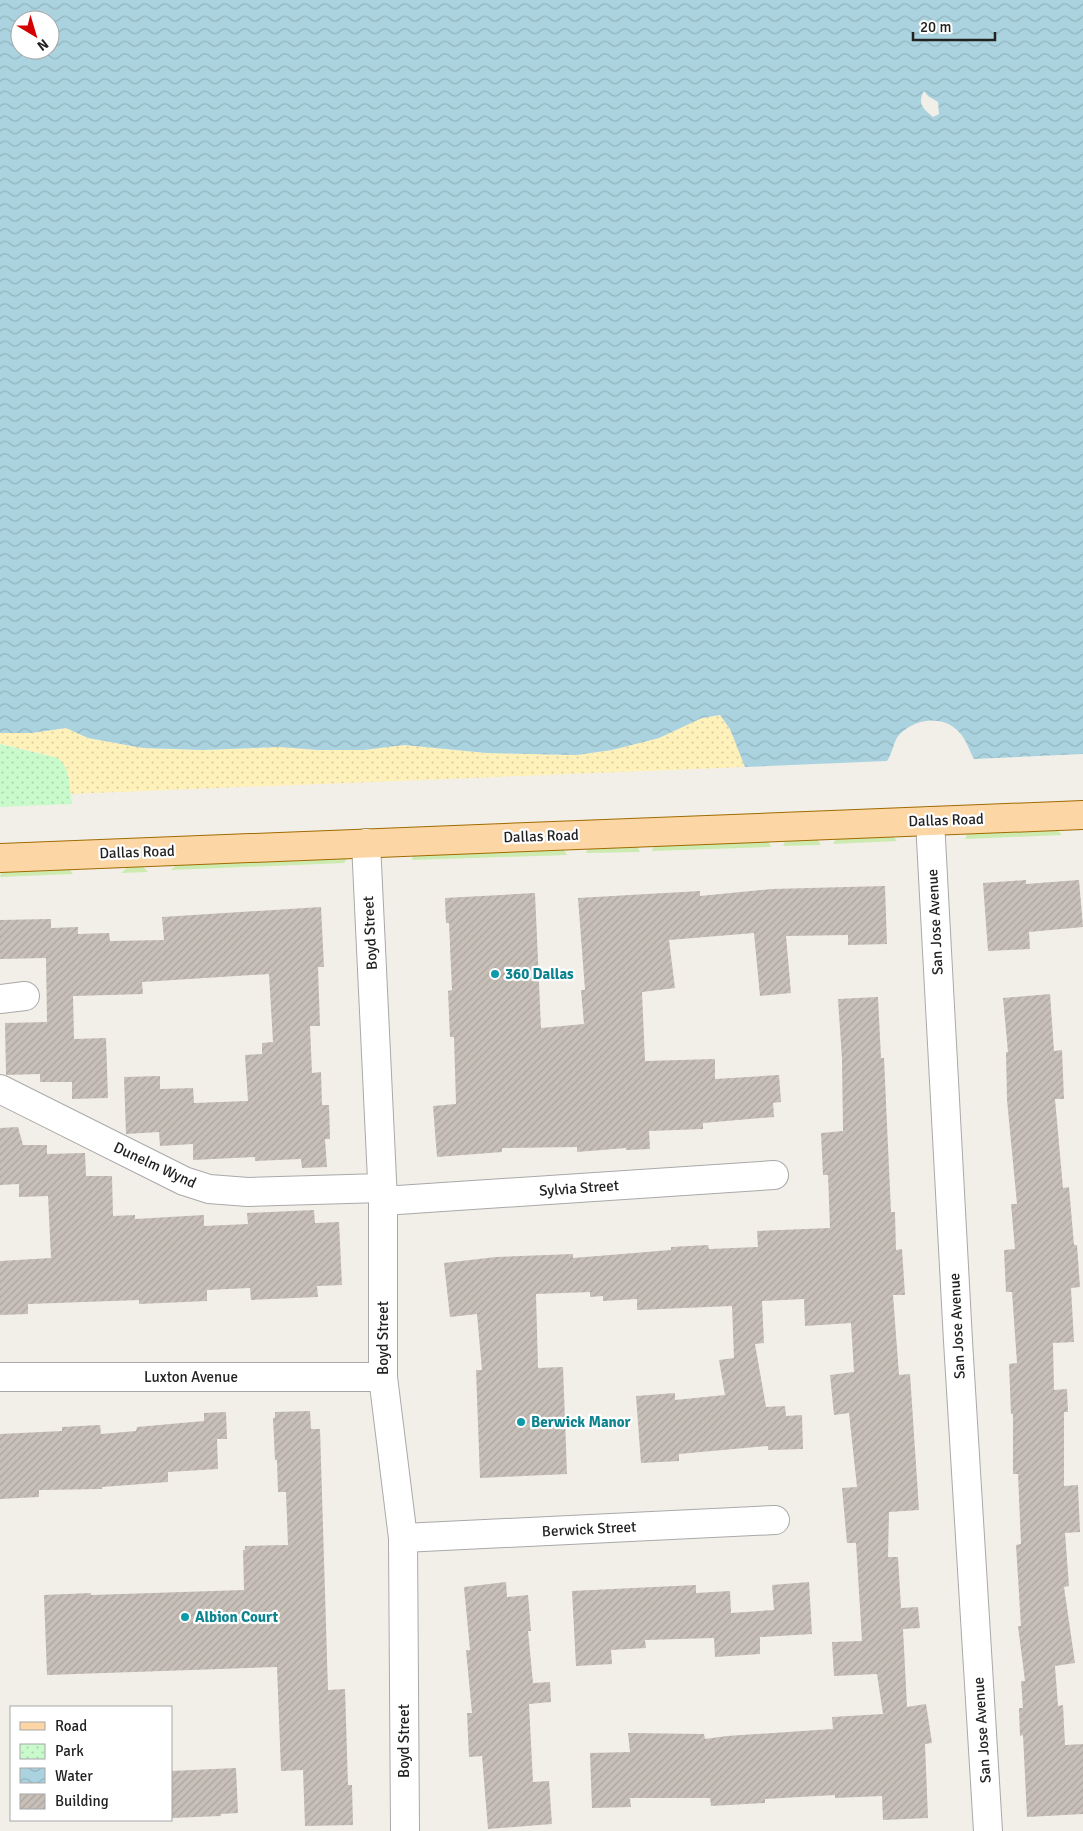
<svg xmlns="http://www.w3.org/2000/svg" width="1083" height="1831" viewBox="0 0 1083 1831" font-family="Signika,sans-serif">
	<defs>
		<pattern id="sand-dots" width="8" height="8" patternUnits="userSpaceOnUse" patternTransform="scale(1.25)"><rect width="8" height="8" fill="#fff1ba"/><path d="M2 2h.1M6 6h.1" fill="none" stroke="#dacea0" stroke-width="1.8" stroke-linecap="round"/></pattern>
		<pattern id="park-dots" width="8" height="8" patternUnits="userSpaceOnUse" patternTransform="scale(1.25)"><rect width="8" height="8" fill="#c8facc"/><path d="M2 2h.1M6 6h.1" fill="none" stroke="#acd6af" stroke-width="1.8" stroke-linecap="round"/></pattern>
		<pattern id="water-waves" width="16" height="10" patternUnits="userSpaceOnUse" patternTransform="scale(1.25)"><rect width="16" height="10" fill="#aad3df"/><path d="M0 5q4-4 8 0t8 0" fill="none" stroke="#92b5bf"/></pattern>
		<pattern id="building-hatch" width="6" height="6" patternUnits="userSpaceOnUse" patternTransform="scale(1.25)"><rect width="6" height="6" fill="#c7bfb8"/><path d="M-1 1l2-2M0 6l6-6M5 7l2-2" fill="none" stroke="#aba49e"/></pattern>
	</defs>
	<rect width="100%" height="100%" fill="#f2efe9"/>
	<g fill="#cdebb0">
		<path d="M 1055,827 L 1062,835 L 965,839 L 969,830 Z"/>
		<path d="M 891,834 L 897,841 L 833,844 L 837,836 Z"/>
		<path d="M 815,836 L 821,845 L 783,846 L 787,837 Z"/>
		<path d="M 767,838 L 771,847 L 652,851 L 655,842 Z"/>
		<path d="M 636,843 L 640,852 L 586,853 L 589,845 Z"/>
		<path d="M 562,846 L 567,855 L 412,860 L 414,851 Z"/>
		<path d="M 339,855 L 347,859 L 344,863 L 171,870 L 179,862 Z"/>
		<path d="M 140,863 L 148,872 L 121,873 L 131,864 Z"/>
		<path d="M 67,866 L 73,874 L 0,877 L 2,869 Z"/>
	</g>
	<path fill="url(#sand-dots)" d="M 720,715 L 730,729 L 745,767 L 70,794 L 69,783 L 47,755 L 0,744 L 0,733 L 31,733 L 66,728 L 88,738 L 143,748 L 203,750 L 279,747 L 318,750 L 364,750 L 404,745 L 487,753 L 576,755 L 612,750 L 659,738 L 702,718 Z"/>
	<path fill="url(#park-dots)" d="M 0,744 L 58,758 C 71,769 69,787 72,804 L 0,807 Z"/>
	<path fill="url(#water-waves)" fill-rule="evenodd" d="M 0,0 L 1083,0 L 1083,754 L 974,759 C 969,750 966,739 959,732 C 943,715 916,718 900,734 C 893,741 893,753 887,761 L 745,767 L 730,729 L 720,715 L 702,718 L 659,738 L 612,750 L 576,755 L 487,753 L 404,745 L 364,750 L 318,750 L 279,747 L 203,750 L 143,748 L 88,738 L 66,728 L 31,733 L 0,733 ZM 20,20 L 50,20 L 50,50 L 20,50 ZM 924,91 L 928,96 L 938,102 L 939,114 L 933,117 C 923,108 917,104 924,91 Z"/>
	<g fill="url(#building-hatch)">
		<path d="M 1026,880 L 1026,884 L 1079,880 L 1083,927 L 1029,932 L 1030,949 L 988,951 L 983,883 Z"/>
		<path d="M 885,886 L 887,944 L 848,945 L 848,935 L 786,936 L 791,993 L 760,996 L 754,933 L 669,940 L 675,988 L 642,992 L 645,1061 L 715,1059 L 715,1079 L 779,1075 L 781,1102 L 773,1103 L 774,1117 L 703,1123 L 703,1129 L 649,1131 L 650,1149 L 626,1150 L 626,1148 L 577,1152 L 577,1147 L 502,1148 L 502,1152 L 437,1157 L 433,1106 L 456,1104 L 454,1037 L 450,1037 L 448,991 L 452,990 L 449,923 L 446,923 L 445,898 L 535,893 L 541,1028 L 584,1024 L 581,990 L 585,990 L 578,898 L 700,891 L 700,896 L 772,889 Z"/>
		<path d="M 321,907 L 324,967 L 318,967 L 320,1026 L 310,1026 L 312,1073 L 321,1072 L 322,1105 L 329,1105 L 330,1139 L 325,1139 L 327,1167 L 302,1168 L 301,1159 L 255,1161 L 255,1157 L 193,1160 L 193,1144 L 160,1146 L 159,1132 L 126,1134 L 124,1077 L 160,1076 L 160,1089 L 193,1088 L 194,1103 L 248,1101 L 245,1055 L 262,1054 L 262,1043 L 273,1042 L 269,974 L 142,982 L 143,994 L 73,996 L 74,1039 L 106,1038 L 108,1098 L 72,1099 L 72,1082 L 40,1082 L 40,1074 L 6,1075 L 5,1023 L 47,1022 L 46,958 L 0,959 L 0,920 L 51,919 L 51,928 L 78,927 L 78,934 L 109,933 L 110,941 L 164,940 L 162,917 Z"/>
		<path d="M 1050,994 L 1054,1051 L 1062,1050 L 1064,1099 L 1055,1099 L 1063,1188 L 1069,1187 L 1074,1245 L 1077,1245 L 1080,1287 L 1071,1288 L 1074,1342 L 1053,1343 L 1054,1390 L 1067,1389 L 1068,1412 L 1064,1412 L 1064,1486 L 1078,1485 L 1080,1532 L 1065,1533 L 1069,1586 L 1064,1587 L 1075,1663 L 1055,1666 L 1058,1706 L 1063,1705 L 1065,1745 L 1083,1744 L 1083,1814 L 1027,1817 L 1023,1735 L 1020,1736 L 1019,1708 L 1023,1708 L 1021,1681 L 1025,1681 L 1018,1626 L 1021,1626 L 1016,1545 L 1021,1544 L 1018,1474 L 1013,1474 L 1013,1414 L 1011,1414 L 1009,1364 L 1017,1363 L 1012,1292 L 1006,1292 L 1004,1250 L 1015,1249 L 1011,1204 L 1017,1204 L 1007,1100 L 1006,1052 L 1008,1052 L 1003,998 Z"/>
		<path d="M 878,997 L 881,1058 L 884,1058 L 891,1212 L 895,1212 L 896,1250 L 902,1249 L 905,1295 L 893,1295 L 899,1375 L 910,1374 L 919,1510 L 889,1512 L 888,1557 L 898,1557 L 901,1608 L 918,1607 L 920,1628 L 903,1629 L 907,1707 L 926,1704 L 932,1743 L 925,1744 L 928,1818 L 883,1820 L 882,1796 L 835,1798 L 835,1795 L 765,1799 L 765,1803 L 711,1806 L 710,1798 L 630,1798 L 631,1807 L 592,1808 L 590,1753 L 630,1752 L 628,1733 L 704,1734 L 705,1739 L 727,1736 L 833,1729 L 832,1717 L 883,1714 L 877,1674 L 834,1676 L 832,1642 L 862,1641 L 856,1543 L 847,1543 L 842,1488 L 857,1487 L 849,1413 L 834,1415 L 830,1375 L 854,1372 L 851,1323 L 805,1326 L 804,1299 L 762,1301 L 764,1343 L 755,1344 L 766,1407 L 785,1406 L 786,1416 L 802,1415 L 803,1449 L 768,1450 L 768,1446 L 679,1454 L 679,1461 L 641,1463 L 636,1396 L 675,1393 L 675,1400 L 725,1395 L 719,1360 L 734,1358 L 732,1306 L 637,1310 L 637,1299 L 603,1301 L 603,1296 L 590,1297 L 590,1292 L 536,1294 L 538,1368 L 563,1367 L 567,1474 L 480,1478 L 476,1370 L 482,1370 L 477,1314 L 450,1317 L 444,1263 L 496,1257 L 573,1254 L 573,1258 L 671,1250 L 671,1247 L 708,1245 L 709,1249 L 758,1247 L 757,1231 L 830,1228 L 828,1175 L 823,1175 L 821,1133 L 843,1131 L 842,1059 L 838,999 Z"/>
		<path d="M 18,1127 L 23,1145 L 47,1145 L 47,1154 L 85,1153 L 86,1176 L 112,1176 L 113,1216 L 135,1215 L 135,1219 L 204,1215 L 204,1226 L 248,1224 L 247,1213 L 314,1210 L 315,1223 L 339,1222 L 342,1285 L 317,1286 L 318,1297 L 251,1300 L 250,1288 L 207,1290 L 207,1301 L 139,1304 L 139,1300 L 28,1304 L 28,1314 L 0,1315 L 0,1261 L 51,1258 L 48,1196 L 19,1197 L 19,1184 L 0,1185 L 0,1128 Z"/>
		<path d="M 310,1411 L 311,1429 L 320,1429 L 328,1690 L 345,1689 L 348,1785 L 352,1785 L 353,1825 L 305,1826 L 303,1770 L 281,1771 L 277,1667 L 47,1675 L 44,1595 L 91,1593 L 91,1595 L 244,1590 L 243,1550 L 245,1550 L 245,1546 L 288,1545 L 286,1492 L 278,1492 L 277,1460 L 275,1460 L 273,1418 L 275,1418 L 275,1412 Z"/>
		<path d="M 226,1412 L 227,1439 L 217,1439 L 218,1469 L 168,1472 L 168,1482 L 102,1487 L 102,1489 L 39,1490 L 39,1497 L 0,1499 L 0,1434 L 62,1431 L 62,1427 L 100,1425 L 101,1434 L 136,1431 L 137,1427 L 204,1421 L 204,1413 Z"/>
		<path d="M 506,1582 L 507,1597 L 528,1595 L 531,1631 L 528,1631 L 533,1683 L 550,1682 L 551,1702 L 529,1704 L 533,1782 L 549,1781 L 552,1824 L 488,1829 L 482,1756 L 469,1757 L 467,1713 L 472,1713 L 466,1650 L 470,1650 L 464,1587 Z"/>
		<path d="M 809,1582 L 812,1634 L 760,1637 L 760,1654 L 715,1657 L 714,1638 L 645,1640 L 646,1648 L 611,1650 L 612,1664 L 576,1666 L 572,1591 L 696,1585 L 696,1593 L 730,1591 L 731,1613 L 774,1610 L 772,1585 Z"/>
		<path d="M 236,1768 L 238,1813 L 221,1814 L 221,1816 L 171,1818 L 171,1771 Z"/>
	</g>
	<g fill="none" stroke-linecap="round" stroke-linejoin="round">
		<g stroke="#a9a9a9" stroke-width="30">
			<g id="minor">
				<path d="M 930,821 L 958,1341 L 988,1831"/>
				<path d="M 366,843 L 383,1201 L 383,1377 L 403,1538 L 405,1831"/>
				<path d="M 0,999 L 25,996"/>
				<path d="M 0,1089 L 184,1181 L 209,1189 L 248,1192 L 382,1188"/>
				<path d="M 383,1201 L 774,1175"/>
				<path d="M 0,1377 L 383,1377"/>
				<path d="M 403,1538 L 775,1520"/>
			</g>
		</g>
		<g stroke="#a06b00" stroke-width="30">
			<path id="major" d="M 0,858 L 1083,815"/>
		</g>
		<use href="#minor" stroke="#fff" stroke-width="28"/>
		<use href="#major" stroke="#fcd6a4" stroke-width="28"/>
	</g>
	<g fill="#0f9aa8" stroke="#fff" stroke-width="2">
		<circle cx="495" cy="974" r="5"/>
		<circle cx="521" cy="1422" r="5"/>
		<circle cx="185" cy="1617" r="5"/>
	</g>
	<g text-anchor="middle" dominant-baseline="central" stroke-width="4.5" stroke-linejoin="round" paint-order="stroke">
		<g font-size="15" fill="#222" stroke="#fff">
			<text transform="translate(946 820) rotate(-2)">Dallas Road</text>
			<text transform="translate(541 836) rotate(-2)">Dallas Road</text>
			<text transform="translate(137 852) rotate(-2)">Dallas Road</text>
			<text transform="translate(935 922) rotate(-93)">San Jose Avenue</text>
			<text transform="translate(370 933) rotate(-93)">Boyd Street</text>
			<text transform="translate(155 1165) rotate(25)">Dunelm Wynd</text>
			<text transform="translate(579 1188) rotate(-4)">Sylvia Street</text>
			<text transform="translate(957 1326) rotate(-93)">San Jose Avenue</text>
			<text transform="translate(383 1338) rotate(-90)">Boyd Street</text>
			<text x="191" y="1377">Luxton Avenue</text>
			<text transform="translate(589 1529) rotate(-3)">Berwick Street</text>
			<text transform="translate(982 1730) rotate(-94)">San Jose Avenue</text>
			<text transform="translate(404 1741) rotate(-90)">Boyd Street</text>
		</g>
		<g font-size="15" font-weight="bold" fill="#0d838f" stroke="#fff" text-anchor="start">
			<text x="505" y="974">360 Dallas</text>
			<text x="531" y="1422">Berwick Manor</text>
			<text x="195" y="1617">Albion Court</text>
		</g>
	</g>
	<rect x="10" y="1706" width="162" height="115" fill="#ffffff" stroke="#a7a7a7"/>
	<rect x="20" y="1722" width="25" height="8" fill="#fcd6a4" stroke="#a7a7a7"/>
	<text x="55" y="1731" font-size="15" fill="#222222">Road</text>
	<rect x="20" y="1744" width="25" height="15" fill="url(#park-dots)" stroke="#a7a7a7"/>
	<text x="55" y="1756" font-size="15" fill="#222222">Park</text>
	<rect x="20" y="1768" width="25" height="15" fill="url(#water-waves)" stroke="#a7a7a7"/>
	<text x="55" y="1781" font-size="15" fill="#222222">Water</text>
	<rect x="20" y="1794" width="25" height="15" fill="url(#building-hatch)" stroke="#a7a7a7"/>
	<text x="55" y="1806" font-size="15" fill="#222222">Building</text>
	<g transform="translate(35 35) rotate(142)"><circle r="24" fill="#ffffff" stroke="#a7a7a7"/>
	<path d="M0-4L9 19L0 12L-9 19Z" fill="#d40000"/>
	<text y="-8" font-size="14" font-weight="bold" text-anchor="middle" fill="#222222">N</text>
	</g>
	<path d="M913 32v8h82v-8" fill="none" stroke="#222222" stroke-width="2.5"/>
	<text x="920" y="32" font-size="15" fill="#222222" stroke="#ffffff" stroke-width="4" paint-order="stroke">20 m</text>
</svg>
